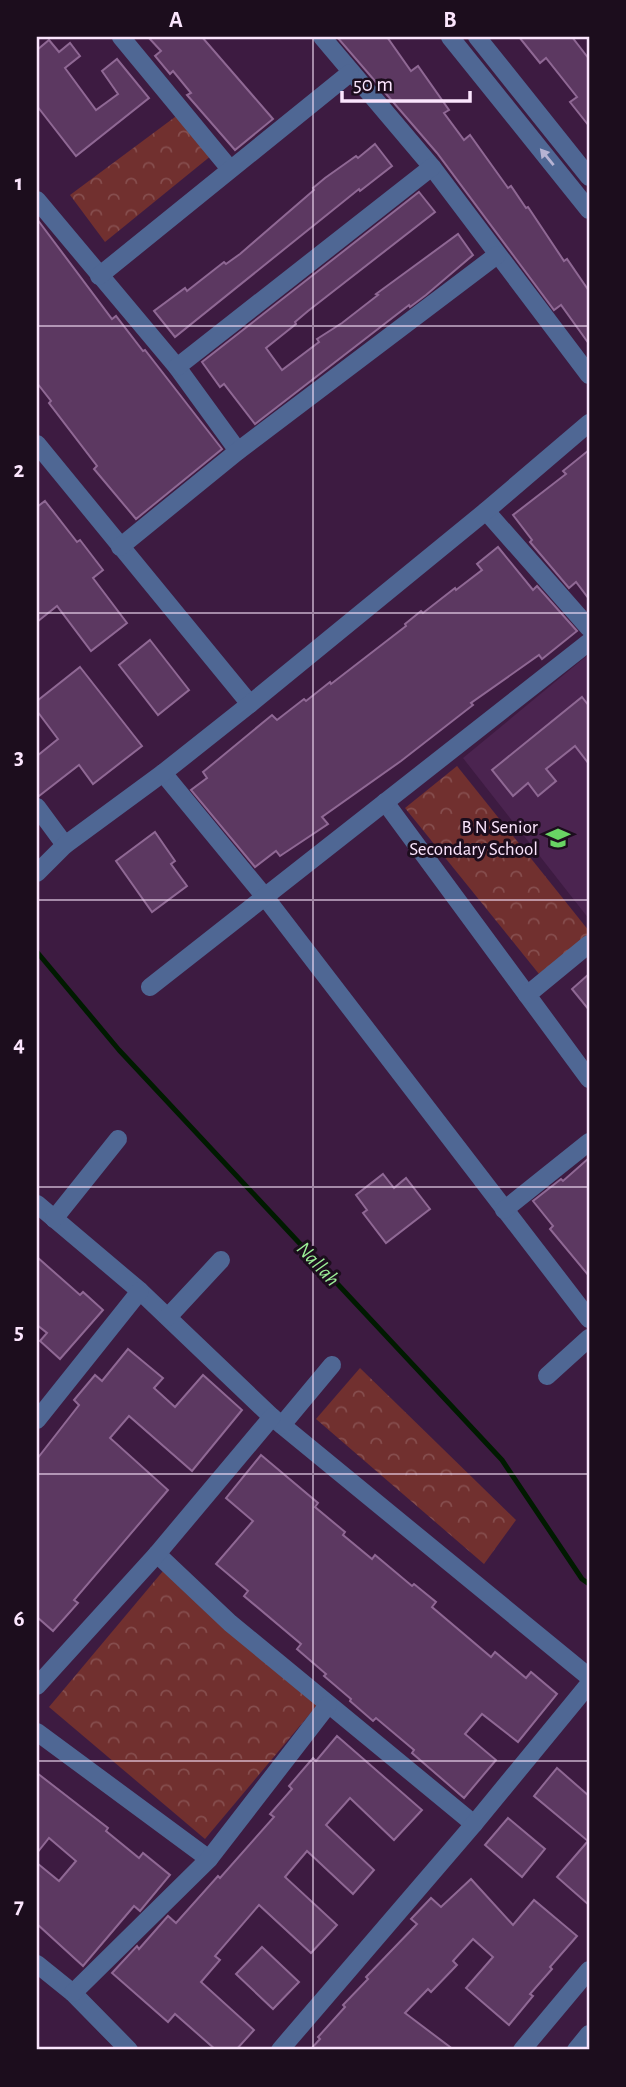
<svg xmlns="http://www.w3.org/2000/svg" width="626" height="2087" viewBox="0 0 626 2087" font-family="'Alegreya Sans',sans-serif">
	<defs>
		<pattern id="park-crowns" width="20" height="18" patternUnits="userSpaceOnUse" patternTransform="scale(1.75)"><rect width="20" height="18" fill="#71302f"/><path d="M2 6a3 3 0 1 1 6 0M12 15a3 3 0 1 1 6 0" fill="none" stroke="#864e4e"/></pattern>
	</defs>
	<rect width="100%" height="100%" fill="#3d1b41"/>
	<path fill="#4b2450" d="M 589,654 L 589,919 L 463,758 Z"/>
	<g fill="url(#park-crowns)">
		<path d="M 179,114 L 212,155 L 105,242 L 70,195 Z"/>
		<path d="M 457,766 L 589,931 L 589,934 L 539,974 L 405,808 Z"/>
		<path d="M 360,1368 L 516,1520 L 484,1564 L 316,1419 Z"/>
		<path d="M 163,1571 L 319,1703 L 205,1839 L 49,1707 Z"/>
	</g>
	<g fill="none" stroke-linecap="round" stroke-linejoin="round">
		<path stroke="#001a00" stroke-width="5" d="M 37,952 L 119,1050 L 502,1460 L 582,1579 L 589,1584"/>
	</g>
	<g fill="#5c3861" stroke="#8f6894" stroke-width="2">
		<path d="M 148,37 L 202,37 L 273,119 L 235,150 L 187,95 L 191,93 L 173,71 L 170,74 L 155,56 L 161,51 Z"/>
		<path d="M 337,37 L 387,37 L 411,71 L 418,66 L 449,110 L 444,113 L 464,140 L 470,135 L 508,188 L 511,186 L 526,208 L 528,207 L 564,261 L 567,259 L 589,291 L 589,344 L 561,305 L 554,310 L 437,153 Z"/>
		<path d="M 519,37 L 572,37 L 589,59 L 589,126 L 570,102 L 577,97 L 546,58 L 540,63 Z"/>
		<path d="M 49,40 L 59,52 L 70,43 L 80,56 L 65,68 L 96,110 L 118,94 L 102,71 L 117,59 L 149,98 L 76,156 L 37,106 L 37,50 Z"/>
		<path d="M 375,144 L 392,166 L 360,191 L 359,189 L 175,337 L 154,311 L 185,288 L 187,291 L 224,262 L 226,264 L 240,254 L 314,190 L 313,188 L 325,178 L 356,156 L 358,158 Z"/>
		<path d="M 419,192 L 435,212 L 308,311 L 295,322 L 296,324 L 266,348 L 282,370 L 319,342 L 317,339 L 342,323 L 378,295 L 376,294 L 458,234 L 473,255 L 426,295 L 410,307 L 409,305 L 255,424 L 224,384 L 220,387 L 202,362 Z"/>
		<path d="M 37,219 L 112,319 L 116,316 L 143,351 L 145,350 L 222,449 L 136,519 L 94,469 L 97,466 L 49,403 L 51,401 L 37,383 Z"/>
		<path d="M 589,450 L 589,599 L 576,582 L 569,588 L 530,542 L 532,540 L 513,515 L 566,474 L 563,471 Z"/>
		<path d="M 45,501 L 77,542 L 80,540 L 103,570 L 93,578 L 127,623 L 91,651 L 57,606 L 37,622 L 37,507 Z"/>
		<path d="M 498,547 L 533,590 L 537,586 L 577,631 L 542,659 L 539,655 L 471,703 L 473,705 L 401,761 L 322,817 L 328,824 L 280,856 L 276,851 L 255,867 L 191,790 L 207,778 L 203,772 L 272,715 L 277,720 L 304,699 L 306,701 L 330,682 L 331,684 L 406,626 L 405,624 L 421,611 L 423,613 L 455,588 L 456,590 L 482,570 L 477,564 Z"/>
		<path d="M 150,640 L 189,690 L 158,715 L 119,665 Z"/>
		<path d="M 80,667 L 142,746 L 93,784 L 79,765 L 39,796 L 37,796 L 37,756 L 58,739 L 37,711 L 37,701 Z"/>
		<path d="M 582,697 L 589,706 L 589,764 L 575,746 L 546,769 L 556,781 L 538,796 L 528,783 L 513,796 L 492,770 Z"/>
		<path d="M 155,832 L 175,861 L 171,864 L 187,886 L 152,912 L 116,861 Z"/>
		<path d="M 589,974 L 589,1010 L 572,989 Z"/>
		<path d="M 589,1158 L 589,1276 L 550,1229 L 553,1226 L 533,1201 L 561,1179 L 563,1181 Z"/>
		<path d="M 383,1174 L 394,1188 L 406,1178 L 430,1209 L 386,1243 L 363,1213 L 367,1210 L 356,1195 Z"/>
		<path d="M 37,1257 L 80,1295 L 83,1292 L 103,1310 L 60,1359 L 40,1341 L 47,1333 L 37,1325 Z"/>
		<path d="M 128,1349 L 163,1378 L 154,1388 L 175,1407 L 203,1375 L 242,1410 L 192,1471 L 129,1416 L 110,1438 L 168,1490 L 74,1600 L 78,1603 L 53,1631 L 37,1617 L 37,1459 L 79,1405 L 74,1400 L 95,1375 L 102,1381 Z"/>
		<path d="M 261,1455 L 318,1503 L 315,1507 L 345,1532 L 343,1535 L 372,1559 L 375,1555 L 412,1586 L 414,1584 L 436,1602 L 432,1607 L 491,1657 L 495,1652 L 526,1678 L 531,1672 L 557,1694 L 518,1742 L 482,1714 L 465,1734 L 496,1760 L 464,1798 L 412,1753 L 414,1750 L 376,1718 L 373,1721 L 350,1701 L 351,1699 L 324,1676 L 326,1674 L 297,1649 L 301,1644 L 244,1596 L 248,1591 L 216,1564 L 253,1521 L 226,1498 Z"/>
		<path d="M 337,1736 L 422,1810 L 394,1840 L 350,1798 L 326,1825 L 374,1870 L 353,1894 L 307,1851 L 285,1877 L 337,1925 L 311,1953 L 259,1905 L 215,1956 L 220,1960 L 201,1982 L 254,2030 L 236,2050 L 216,2050 L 175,2014 L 168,2022 L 112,1973 L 137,1946 L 139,1949 L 168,1916 L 176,1923 L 218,1876 L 220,1878 L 274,1817 L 270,1814 L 292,1789 L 289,1786 L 313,1758 L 316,1761 Z"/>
		<path d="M 557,1768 L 589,1796 L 589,1905 L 557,1877 L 588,1841 L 534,1796 Z"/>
		<path d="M 37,1773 L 108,1828 L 106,1831 L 139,1858 L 143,1853 L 170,1875 L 140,1911 L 134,1906 L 83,1966 L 37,1924 L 37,1863 L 59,1881 L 76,1861 L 49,1838 L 37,1853 Z"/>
		<path d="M 508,1818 L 545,1849 L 522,1877 L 485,1845 Z"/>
		<path d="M 471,1879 L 513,1925 L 534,1900 L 577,1936 L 550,1967 L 552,1969 L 530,1994 L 533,1996 L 509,2025 L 466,1988 L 493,1957 L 473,1939 L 453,1961 L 457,1965 L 431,1992 L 428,1989 L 405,2013 L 454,2050 L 310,2050 L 320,2039 L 318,2037 L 345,2007 L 343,2005 L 368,1979 L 366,1977 L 417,1924 L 411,1919 L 431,1898 L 441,1907 Z"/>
		<path d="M 262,1947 L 299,1982 L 273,2009 L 236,1974 Z"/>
	</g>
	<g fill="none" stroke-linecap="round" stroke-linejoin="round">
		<g stroke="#4f6794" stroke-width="18">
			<path d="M 121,37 L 230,169"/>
			<path d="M 322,37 L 432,167 L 589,375"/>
			<path d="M 37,200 L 177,367 L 238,451"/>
			<path d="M 99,276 L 350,73"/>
			<path d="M 177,367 L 432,167"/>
			<path d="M 37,444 L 250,704"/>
			<path d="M 486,511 L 589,628"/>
			<path d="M 120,547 L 238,451 L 497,255"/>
			<path d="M 163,773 L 265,897 L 589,1319"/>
			<path d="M 385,802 L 589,1079"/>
			<path d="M 37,807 L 65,845"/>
			<path d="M 150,987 L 589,642"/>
			<path d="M 527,995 L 589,944"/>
			<path d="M 37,1204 L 140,1291 L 272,1417 L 589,1677"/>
			<path d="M 504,1210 L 589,1142"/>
			<path d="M 54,1219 L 118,1139"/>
			<path d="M 168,1317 L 221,1260"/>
			<path d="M 547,1376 L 589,1338"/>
			<path d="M 37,1420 L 140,1291"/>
			<path d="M 282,1425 L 332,1365"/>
			<path d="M 157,1554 L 230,1623 L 474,1824"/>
			<path d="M 37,1686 L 157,1554 L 272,1417"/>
			<path d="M 37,1732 L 209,1859"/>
			<path d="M 37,1964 L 73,1993 L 129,2050"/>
			<path d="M 73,1993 L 209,1859 L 328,1705"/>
			<path d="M 280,2050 L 474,1824 L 589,1684"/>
			<path d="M 522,2050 L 589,1970"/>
		</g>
		<g stroke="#4f6794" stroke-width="18">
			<path d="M 450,37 L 589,210"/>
			<path d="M 477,37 L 589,177"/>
			<path d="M 37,873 L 65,845 L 163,773 L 250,704 L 486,511 L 589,423"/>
			<path d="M 576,2050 L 589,2034"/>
		</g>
	</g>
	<defs><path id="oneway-solid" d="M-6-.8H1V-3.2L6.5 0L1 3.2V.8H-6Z" transform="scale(1.75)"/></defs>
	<use fill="#b6b3d3" href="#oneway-solid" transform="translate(547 157) rotate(-129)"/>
	<path fill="none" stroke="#fbe5fd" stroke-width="2" stroke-opacity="0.55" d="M 313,37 L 313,2050M 37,326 L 589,326M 37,613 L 589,613M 37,900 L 589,900M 37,1187 L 589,1187M 37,1474 L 589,1474M 37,1761 L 589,1761"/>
	<defs>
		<g id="school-bare" transform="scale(1.89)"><path d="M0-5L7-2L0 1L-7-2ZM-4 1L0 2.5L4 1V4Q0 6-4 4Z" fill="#69d464" stroke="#1c0d1d" stroke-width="2.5" paint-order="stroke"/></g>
	</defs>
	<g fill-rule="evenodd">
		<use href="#school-bare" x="558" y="838"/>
	</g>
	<g text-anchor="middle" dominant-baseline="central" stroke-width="6" stroke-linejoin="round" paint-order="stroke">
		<g font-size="19" fill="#fbe5fd" stroke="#1c0d1d" text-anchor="end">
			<text x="538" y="827">B N Senior<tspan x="538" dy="22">Secondary School</tspan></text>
		</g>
		<g font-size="21" font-style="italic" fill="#9bee96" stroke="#1c0d1d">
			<text transform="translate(318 1264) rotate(47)">Nallah</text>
		</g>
	</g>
	<rect width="626" height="2087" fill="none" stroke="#1c0d1d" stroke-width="77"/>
	<path d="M342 91v10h128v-10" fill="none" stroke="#fbe5fd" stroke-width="3.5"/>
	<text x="353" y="91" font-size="21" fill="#fbe5fd" stroke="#1c0d1d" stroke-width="5" paint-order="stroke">50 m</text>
	<rect x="38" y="38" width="550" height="2010" fill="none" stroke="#fbe5fd" stroke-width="2.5"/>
	<g font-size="23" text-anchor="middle" font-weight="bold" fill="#fbe5fd">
		<text x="176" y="27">A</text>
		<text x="450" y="27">B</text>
		<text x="19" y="190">1</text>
		<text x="19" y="477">2</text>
		<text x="19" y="764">3</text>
		<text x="19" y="1051">4</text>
		<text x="19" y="1339">5</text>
		<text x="19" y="1626">6</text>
		<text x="19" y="1913">7</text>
	</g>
</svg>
